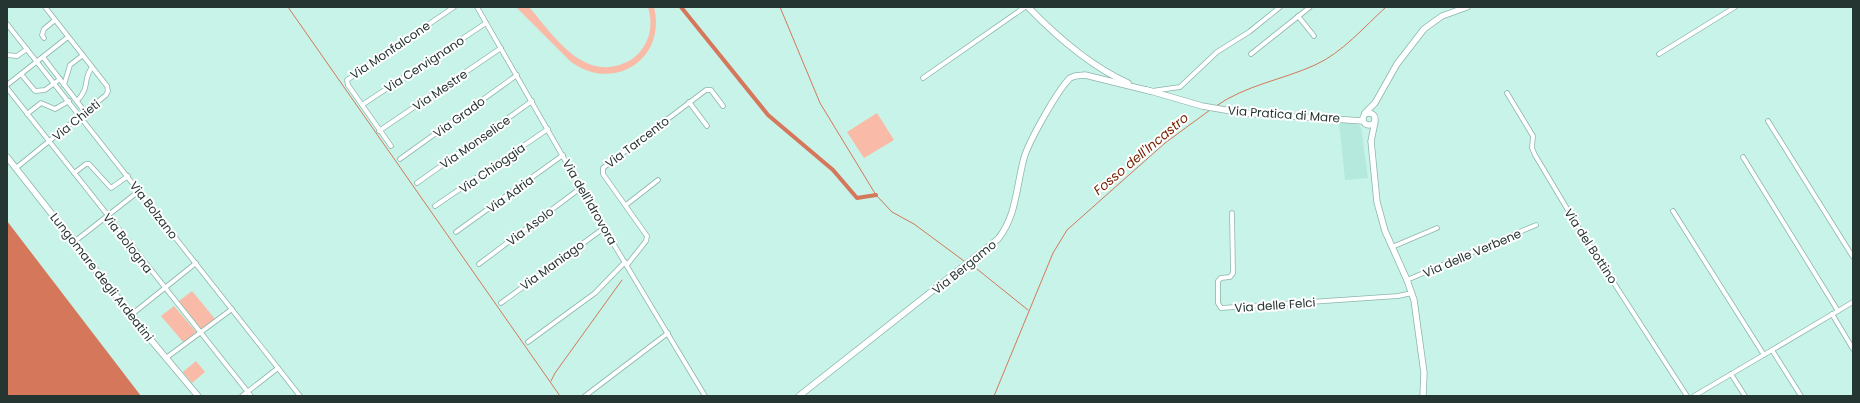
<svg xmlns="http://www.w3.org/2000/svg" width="1860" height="403" viewBox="0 0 1860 403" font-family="Poppins,sans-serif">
	<rect width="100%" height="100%" fill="#c8f3e9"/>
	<path fill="#b5e9dd" d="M 1339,122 L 1354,122 L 1361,127 L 1368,178 L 1345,180 Z"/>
	<g fill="#f9bba7">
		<path d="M 516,7 L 529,7 C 550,31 578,75 615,66 C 625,64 632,60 639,53 C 651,39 653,24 648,7 L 654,7 C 667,59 614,93 571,62 Z"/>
		<path d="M 877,113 L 894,140 L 864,158 L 847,132 Z"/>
		<path d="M 192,291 L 215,319 L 202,330 L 179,301 Z"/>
		<path d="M 174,306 L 197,333 L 184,343 L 161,316 Z"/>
		<path d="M 196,361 L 205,372 L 192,383 L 183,372 Z"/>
	</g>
	<path fill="#d4775a" d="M 7,221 L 141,396 L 7,396 Z"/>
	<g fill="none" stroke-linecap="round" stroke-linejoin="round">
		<g stroke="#d4775a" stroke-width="1">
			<path d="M 288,7 L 560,396"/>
			<path d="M 780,7 L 820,103 L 876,195 L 892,212 L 914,224 L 964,261"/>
			<path d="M 1216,106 C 1246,85 1282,80 1315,65 C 1342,53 1364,27 1386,7"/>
			<path d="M 972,265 L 1028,310"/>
			<path d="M 551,381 L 555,373 L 622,280"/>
			<path d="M 994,396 L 1053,253 L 1067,230 L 1165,143 L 1210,110"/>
		</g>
		<path stroke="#d4775a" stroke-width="4" d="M 681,7 L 768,115 L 833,170 L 857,198 L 876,195"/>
		<g stroke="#8cb5ac" stroke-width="5.5">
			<g id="street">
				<path d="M 477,7 L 604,228 L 705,396"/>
				<path d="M 1298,16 L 1314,36"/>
				<path d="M 7,24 L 300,396"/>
				<path d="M 44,38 L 42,35 L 44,29 L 55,20"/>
				<path d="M 1251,54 L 1310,7"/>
				<path d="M 1659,54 L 1735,7"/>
				<path d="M 7,55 L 17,56 L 27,49"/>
				<path d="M 43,57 L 85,112"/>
				<path d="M 21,74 L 35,91 L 45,90 L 60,79"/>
				<path d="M 923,78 L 1025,7"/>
				<path d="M 7,85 L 68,37"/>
				<path d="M 64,85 L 70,65 L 83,55"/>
				<path d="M 7,88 L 251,396"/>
				<path d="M 1152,91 L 1180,87 L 1217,52 L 1249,32 L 1280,7"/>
				<path d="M 1507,93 L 1533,136 L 1532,148 L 1535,155 L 1581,232 L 1687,396"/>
				<path d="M 77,101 C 91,86 82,81 92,67"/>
				<path d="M 689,102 L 707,126"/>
				<path d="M 362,105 L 486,23"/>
				<path d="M 27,114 L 41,103 L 55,109 L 69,101"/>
				<path d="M 1768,121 L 1853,257"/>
				<path d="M 379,131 L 501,48"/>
				<path d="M 391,146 L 348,85 L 347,80 L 454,7"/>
				<path d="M 1743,157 L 1838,311"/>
				<path d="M 400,159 L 517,75"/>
				<path d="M 16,168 L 106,95 L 108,91 L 107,86 L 45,7"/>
				<path d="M 74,173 L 86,164 L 89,164 L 111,188 L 128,176"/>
				<path d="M 417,183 L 532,101"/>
				<path d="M 626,205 L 658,180"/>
				<path d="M 435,206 L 548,129"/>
				<path d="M 1673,211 L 1764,355"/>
				<path d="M 1232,213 L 1233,273 L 1230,277 L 1221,278 L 1218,281 L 1218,303 L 1221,308 L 1398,296 L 1412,293"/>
				<path d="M 456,232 L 563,155"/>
				<path d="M 74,242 L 139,191"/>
				<path d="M 1392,247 L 1437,228"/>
				<path d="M 479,264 L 582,187"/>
				<path d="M 627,265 L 646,241 L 647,236 L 603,174 L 603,168 L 706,90 L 711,90 L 723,106"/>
				<path d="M 1407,280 L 1536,225"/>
				<path d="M 501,303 L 604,228"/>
				<path d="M 1832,314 L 1853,349"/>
				<path d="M 131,315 L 196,263"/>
				<path d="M 528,342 L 595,293 L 625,262"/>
				<path d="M 1772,350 L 1853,302"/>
				<path d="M 166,358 L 232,309"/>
				<path d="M 1731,374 L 1745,396"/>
				<path d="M 242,396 L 278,368"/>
				<path d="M 585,396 L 668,333"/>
				<path d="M 1694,396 L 1772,350 L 1801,396"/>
			</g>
		</g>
		<g stroke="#8cb5ac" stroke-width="7">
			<g id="secondary">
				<path d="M 1028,7 C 1057,37 1090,66 1128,83"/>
				<path d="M 1147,90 L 1202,106 L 1243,113 L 1363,121"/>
				<circle cx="1369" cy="119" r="6"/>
				<path d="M 1365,113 L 1375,103 L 1397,64 L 1424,29 L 1442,16 L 1467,7"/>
				<path d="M 1375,122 L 1371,141 L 1377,202 L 1385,231 L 1407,280 L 1414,300 L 1424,373 L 1423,396"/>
				<path d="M 7,157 L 151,340 L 198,396"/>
				<path d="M 799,396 L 998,239 C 1017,215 1016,187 1024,158 C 1029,141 1057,91 1070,78 L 1075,76 L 1085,75 L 1150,91"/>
			</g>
		</g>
		<use href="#street" stroke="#fff" stroke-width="4"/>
		<use href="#secondary" stroke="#fff" stroke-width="5.5"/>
	</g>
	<g text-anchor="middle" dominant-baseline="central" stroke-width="4" stroke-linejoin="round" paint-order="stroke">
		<g font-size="12" fill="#253632" stroke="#fff">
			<text transform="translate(390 50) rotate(-34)">Via Monfalcone</text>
			<text transform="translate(424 64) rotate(-33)">Via Cervignano</text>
			<text transform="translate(440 90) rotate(-34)">Via Mestre</text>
			<text transform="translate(1284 114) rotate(4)">Via Pratica di Mare</text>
			<text transform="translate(459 117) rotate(-36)">Via Grado</text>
			<text transform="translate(76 120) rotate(-39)">Via Chieti</text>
			<text transform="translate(475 142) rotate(-35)">Via Monselice</text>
			<text transform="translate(637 142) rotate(-37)">Via Tarcento</text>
			<text transform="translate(492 168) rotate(-35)">Via Chioggia</text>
			<text transform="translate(510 194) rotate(-36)">Via Adria</text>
			<text transform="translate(590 202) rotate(60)">Via dell'Idrovora</text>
			<text transform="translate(154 210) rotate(52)">Via Bolzano</text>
			<text transform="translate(530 226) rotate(-37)">Via Asolo</text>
			<text transform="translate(128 243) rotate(52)">Via Bologna</text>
			<text transform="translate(1591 246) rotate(57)">Via del Bottino</text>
			<text transform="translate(1472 253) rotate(-23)">Via delle Verbene</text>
			<text transform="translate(552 265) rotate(-36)">Via Maniago</text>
			<text transform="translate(964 267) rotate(-39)">Via Bergamo</text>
			<text transform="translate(102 277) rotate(52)">Lungomare degli Ardeatini</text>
			<text transform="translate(1275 305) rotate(-4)">Via delle Felci</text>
		</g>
		<g font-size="13" font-style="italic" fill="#762201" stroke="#fff">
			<text transform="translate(1141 154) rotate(-40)">Fosso dell'Incastro</text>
		</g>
	</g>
	<rect width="1860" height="403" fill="none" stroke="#253632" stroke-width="16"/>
</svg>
